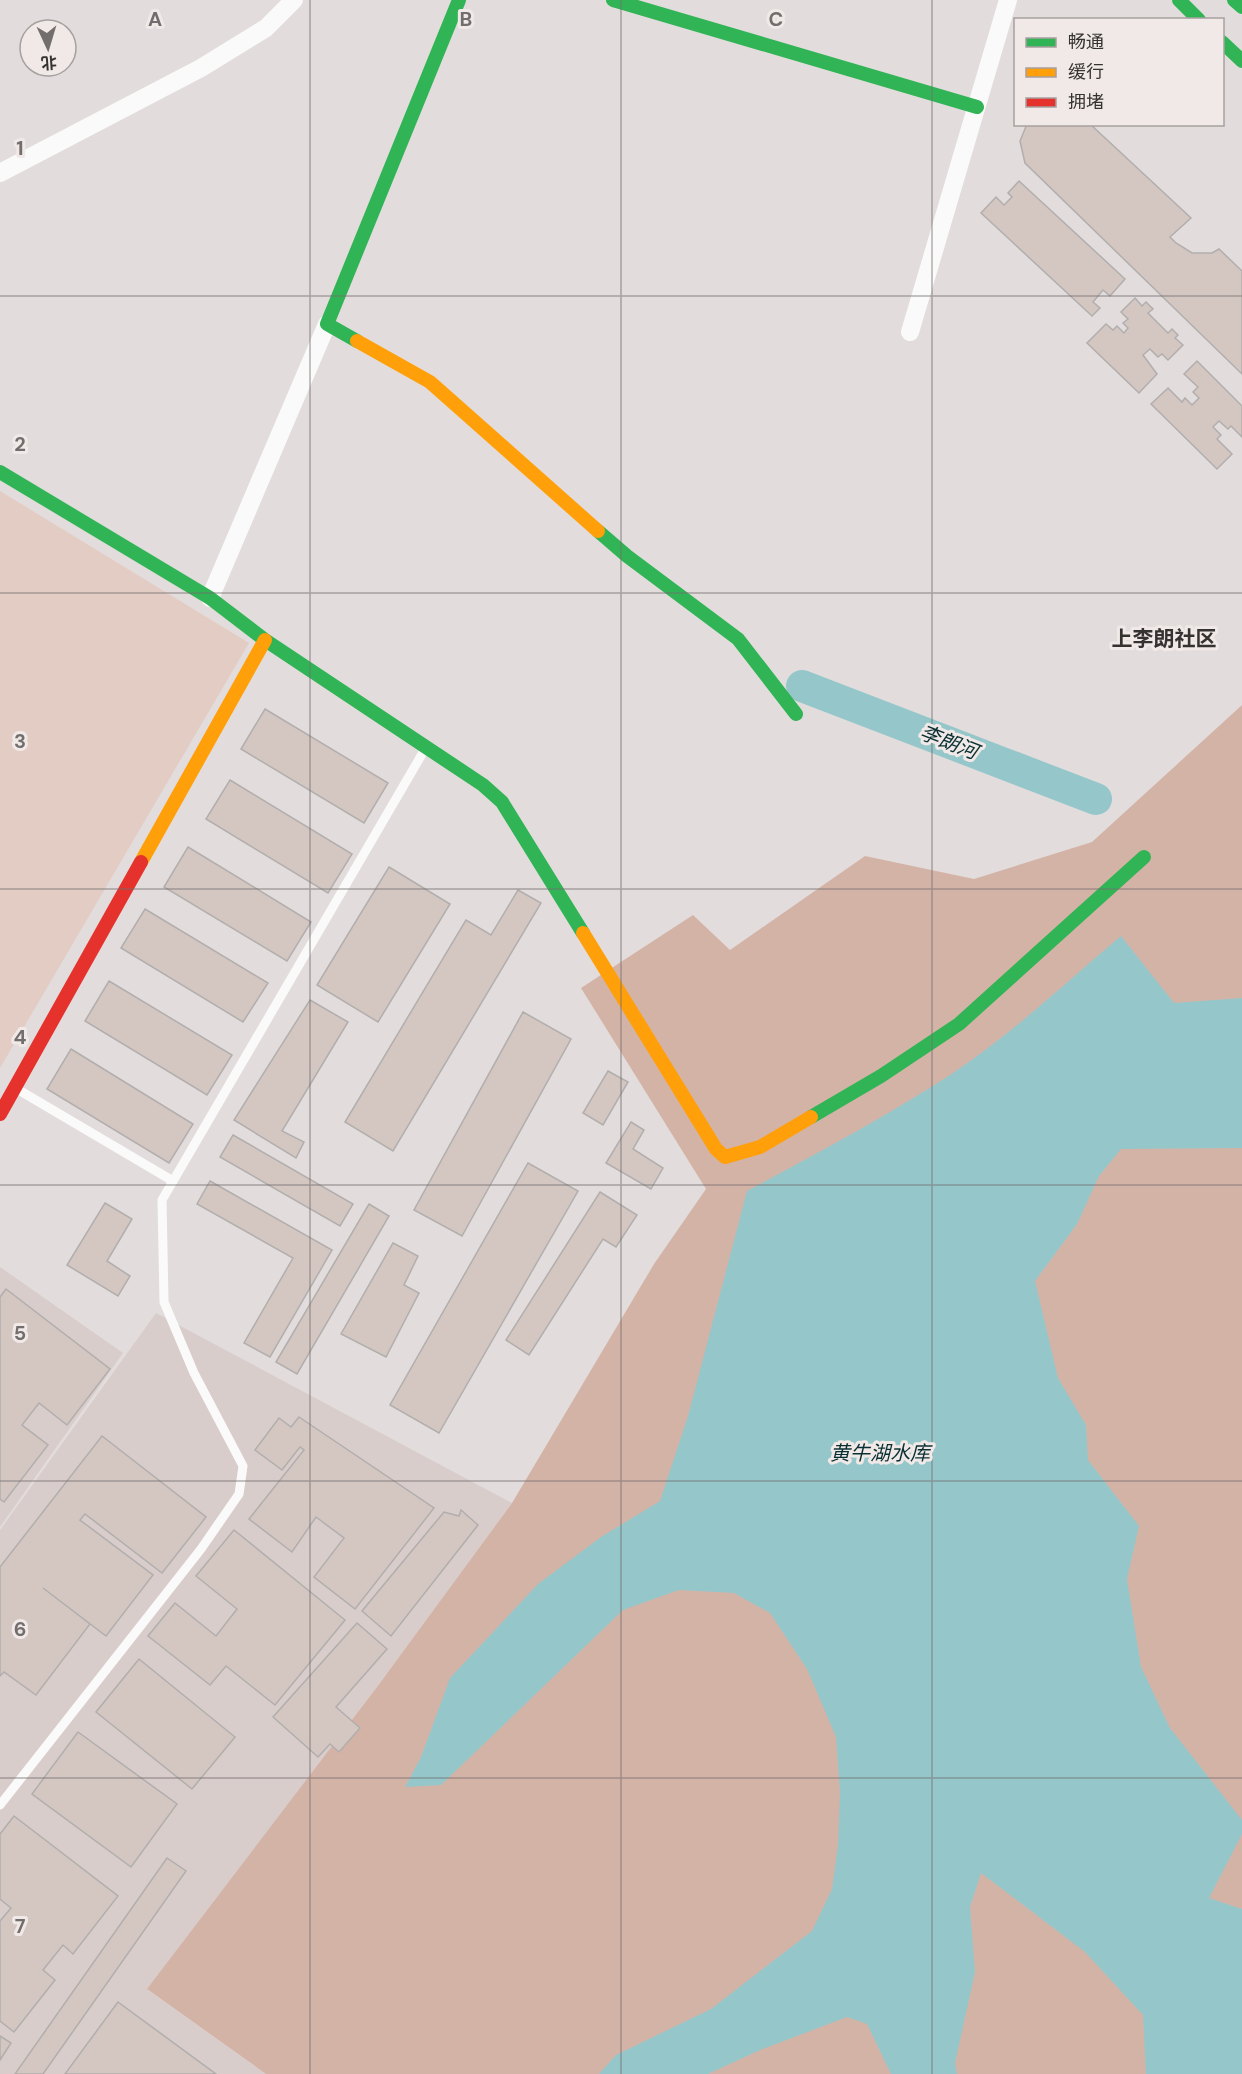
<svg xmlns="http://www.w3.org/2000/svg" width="1242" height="2074" viewBox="0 0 1242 2074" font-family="'DM Sans','Noto Sans SC',sans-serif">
	<rect width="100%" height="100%" fill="#e2dddc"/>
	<g fill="#d8cdca">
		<path d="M 0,1267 L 123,1353 L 0,1527 Z"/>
		<path d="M 156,1313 L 512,1503 L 377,1687 L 148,1990 L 266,2074 L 0,2074 L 0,1530 Z"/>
	</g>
	<path fill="#e3ccc4" d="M 0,491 L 249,643 L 0,1068 Z"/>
	<path fill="#d4b3a7" d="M 1242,705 L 1242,2074 L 266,2074 L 147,1989 L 377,1687 L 512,1503 L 654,1264 L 706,1189 L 581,988 L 693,915 L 730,950 L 865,856 L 974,879 L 1092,842 Z"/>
	<path fill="#95c7ca" d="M 1121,936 L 1174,1003 L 1242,998 L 1242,1148 L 1121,1149 L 1099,1176 L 1077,1224 L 1035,1281 L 1058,1378 L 1086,1425 L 1088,1460 L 1139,1526 L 1127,1579 L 1141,1667 L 1170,1728 L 1242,1820 L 1242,1834 L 1209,1898 L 1242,1909 L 1242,2074 L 1146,2074 L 1143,2015 L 1085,1952 L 981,1873 L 970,1907 L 975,1972 L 955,2063 L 957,2074 L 891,2074 L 867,2024 L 847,2017 L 760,2050 L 708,2074 L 599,2074 L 616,2055 L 711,2009 L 812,1931 L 832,1889 L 838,1845 L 840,1793 L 836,1737 L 807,1669 L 770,1613 L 734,1593 L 679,1590 L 623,1610 L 441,1785 L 405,1787 L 421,1757 L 450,1678 L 538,1584 L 601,1537 L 660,1501 L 688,1416 L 747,1191 C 816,1154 885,1117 950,1075 C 1011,1035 1065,983 1121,936 Z"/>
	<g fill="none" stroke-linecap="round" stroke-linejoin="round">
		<path stroke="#95c7ca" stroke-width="32" d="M 802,686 L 1096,799"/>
	</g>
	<g fill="#d4c7c2" stroke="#b1aead" stroke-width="1.5">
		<path d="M 1027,124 L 1090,124 L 1191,218 L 1170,237 L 1176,243 L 1192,253 L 1212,253 L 1219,249 L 1242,271 L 1242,374 L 1025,163 L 1020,141 Z"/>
		<path d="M 1019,181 L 1125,279 L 1110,296 L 1103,290 L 1093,302 L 1100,308 L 1092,316 L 981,213 L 996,197 L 1004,205 L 1012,197 L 1008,193 Z"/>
		<path d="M 1135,298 L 1142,306 L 1146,302 L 1153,309 L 1148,313 L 1168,333 L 1172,329 L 1178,335 L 1175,338 L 1183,345 L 1168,360 L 1162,354 L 1158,357 L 1150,349 L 1143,355 L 1157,374 L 1139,393 L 1087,343 L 1106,324 L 1113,330 L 1117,326 L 1124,333 L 1128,328 L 1123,323 L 1128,319 L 1121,312 Z"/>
		<path d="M 1197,361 L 1242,406 L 1242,437 L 1231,426 L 1228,429 L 1219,421 L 1213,427 L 1221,435 L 1217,439 L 1232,454 L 1217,469 L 1151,404 L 1168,388 L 1182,402 L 1185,398 L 1192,405 L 1199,398 L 1193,392 L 1198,387 L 1184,374 Z"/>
		<path d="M 265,709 L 388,783 L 364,823 L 241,749 Z"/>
		<path d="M 230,780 L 352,854 L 328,893 L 206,819 Z"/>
		<path d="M 188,847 L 311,922 L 287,961 L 164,887 Z"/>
		<path d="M 389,867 L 450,904 L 378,1022 L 317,985 Z"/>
		<path d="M 518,890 L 541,903 L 393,1151 L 345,1122 L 466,920 L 491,935 Z"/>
		<path d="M 145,909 L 268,983 L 243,1022 L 121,948 Z"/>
		<path d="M 109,981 L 232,1055 L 207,1095 L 85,1021 Z"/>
		<path d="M 310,1000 L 348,1022 L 282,1131 L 304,1142 L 296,1158 L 234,1120 Z"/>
		<path d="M 523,1012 L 571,1039 L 462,1236 L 414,1210 Z"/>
		<path d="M 71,1049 L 193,1124 L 169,1163 L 47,1089 Z"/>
		<path d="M 608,1071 L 628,1082 L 603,1125 L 583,1113 Z"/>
		<path d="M 631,1122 L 644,1130 L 633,1149 L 663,1168 L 651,1189 L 606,1163 Z"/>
		<path d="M 233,1135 L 353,1204 L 340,1226 L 220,1157 Z"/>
		<path d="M 528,1163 L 578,1191 L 439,1433 L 390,1405 Z"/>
		<path d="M 210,1181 L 332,1250 L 270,1357 L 244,1343 L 293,1258 L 197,1204 Z"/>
		<path d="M 600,1192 L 637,1215 L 616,1247 L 603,1239 L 529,1355 L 506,1340 Z"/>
		<path d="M 105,1203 L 132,1219 L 107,1261 L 130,1276 L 118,1296 L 67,1265 Z"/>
		<path d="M 369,1204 L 389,1216 L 297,1374 L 276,1362 Z"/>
		<path d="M 393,1243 L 418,1256 L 404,1285 L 419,1293 L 386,1357 L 341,1334 Z"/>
		<path d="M 6,1289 L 110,1369 L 67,1425 L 39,1403 L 22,1425 L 48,1445 L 4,1502 L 0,1499 L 0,1297 Z"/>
		<path d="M 299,1417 L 434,1508 L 355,1609 L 314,1577 L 344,1538 L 316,1517 L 292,1552 L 249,1519 L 304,1450 L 300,1447 L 282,1470 L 255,1450 L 279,1418 L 291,1427 Z"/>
		<path d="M 102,1436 L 206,1517 L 162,1573 L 85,1514 L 80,1520 L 153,1575 L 106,1636 L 43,1588 L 90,1624 L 36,1695 L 4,1672 L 0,1676 L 0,1567 Z"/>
		<path d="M 461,1510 L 478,1525 L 391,1636 L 362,1611 L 444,1512 L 459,1516 Z"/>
		<path d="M 234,1530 L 345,1620 L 275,1705 L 226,1666 L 210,1685 L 148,1636 L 175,1603 L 216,1636 L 237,1609 L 196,1576 Z"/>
		<path d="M 357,1623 L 387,1649 L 336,1707 L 360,1728 L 339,1752 L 330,1744 L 318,1757 L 273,1717 Z"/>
		<path d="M 139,1659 L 235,1737 L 192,1789 L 96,1712 Z"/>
		<path d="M 78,1732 L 177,1804 L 131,1867 L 32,1794 Z"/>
		<path d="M 14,1816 L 118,1896 L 73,1954 L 63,1945 L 43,1970 L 55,1980 L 14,2032 L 0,2021 L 0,1921 L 11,1908 L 0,1899 L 0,1834 Z"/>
		<path d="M 167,1858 L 186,1871 L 43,2074 L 15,2074 Z"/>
		<path d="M 118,2002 L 216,2074 L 65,2074 Z"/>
		<path d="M 0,2036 L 11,2043 L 0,2060 Z"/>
	</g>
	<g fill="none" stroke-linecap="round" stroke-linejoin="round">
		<g stroke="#fbfafa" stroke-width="9">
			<path d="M 17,1089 L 173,1181"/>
			<path d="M 0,1805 L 201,1549 L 239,1494 L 243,1466 L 194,1373 L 164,1302 L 162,1200 L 425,749"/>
		</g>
		<g stroke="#fbfafa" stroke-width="18">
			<path d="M 0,173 L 201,68 L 266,28 L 294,0"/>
			<path d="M 910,332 L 1008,0"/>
			<path d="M 210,598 L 327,324"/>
		</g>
		<g stroke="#30b455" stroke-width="14">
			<path d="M 613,0 L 977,107"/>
			<path d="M 1179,0 L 1199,20"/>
			<path d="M 1234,0 L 1242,7"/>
			<path d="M 1222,42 L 1242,61"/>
			<path d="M 357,341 L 327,324 L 459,0"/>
			<path d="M 0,472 L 210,598 L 265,640 L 483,785 L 502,802 L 583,933"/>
			<path d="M 598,531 L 627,556 L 738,639 L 796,714"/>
			<path d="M 811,1117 L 881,1076 L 959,1024 L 1144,857"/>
		</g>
		<g stroke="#ff9f0a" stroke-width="14">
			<path d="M 357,341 L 430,382 L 598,531"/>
			<path d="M 141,862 L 265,640"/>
			<path d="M 583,933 L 716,1149 L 725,1157 L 760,1147 L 811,1117"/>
		</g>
		<path stroke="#e5322d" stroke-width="14" d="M 0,1114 L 141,862"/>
	</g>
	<path fill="none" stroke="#726e6e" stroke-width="1.5" stroke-opacity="0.55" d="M 310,0 L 310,2074M 621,0 L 621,2074M 932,0 L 932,2074M 0,296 L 1242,296M 0,593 L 1242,593M 0,889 L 1242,889M 0,1185 L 1242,1185M 0,1481 L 1242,1481M 0,1778 L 1242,1778"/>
	<g text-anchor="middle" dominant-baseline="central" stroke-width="6" stroke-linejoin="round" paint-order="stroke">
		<g font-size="20" font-style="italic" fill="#092f32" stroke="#f1e9e7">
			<text transform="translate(949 742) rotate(21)">李朗河</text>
			<text x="880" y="1453">黄牛湖水库</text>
		</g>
		<g font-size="21" font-weight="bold" fill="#353332" stroke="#f1e9e7">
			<text x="1164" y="639">上李朗社区</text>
		</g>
	</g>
	<g font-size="20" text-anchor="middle" font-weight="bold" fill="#726e6e" stroke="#f1e9e7" stroke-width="6" stroke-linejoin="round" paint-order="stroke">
		<text x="155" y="26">A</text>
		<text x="466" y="26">B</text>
		<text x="776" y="26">C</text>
		<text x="20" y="155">1</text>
		<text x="20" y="451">2</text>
		<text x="20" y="748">3</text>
		<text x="20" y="1044">4</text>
		<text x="20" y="1340">5</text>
		<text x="20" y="1636">6</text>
		<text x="20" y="1933">7</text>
	</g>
	<rect x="1014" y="18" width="210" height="108" fill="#f1e9e7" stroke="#a6a09f" stroke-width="1.5"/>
	<rect x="1026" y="38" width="30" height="9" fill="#30b455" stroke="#a6a09f" stroke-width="1.5"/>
	<text x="1068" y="48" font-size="18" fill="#353332">畅通</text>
	<rect x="1026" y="68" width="30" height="9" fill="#ff9f0a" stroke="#a6a09f" stroke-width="1.5"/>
	<text x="1068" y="78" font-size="18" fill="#353332">缓行</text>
	<rect x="1026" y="98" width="30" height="9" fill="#e5322d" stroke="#a6a09f" stroke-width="1.5"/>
	<text x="1068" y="108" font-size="18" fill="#353332">拥堵</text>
	<g transform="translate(48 48) rotate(176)"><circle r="28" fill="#f1e9e7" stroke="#a6a09f" stroke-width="1.5"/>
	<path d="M0-4.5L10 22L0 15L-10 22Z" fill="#726e6e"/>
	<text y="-9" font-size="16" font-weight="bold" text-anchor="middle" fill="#353332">北</text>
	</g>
</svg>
